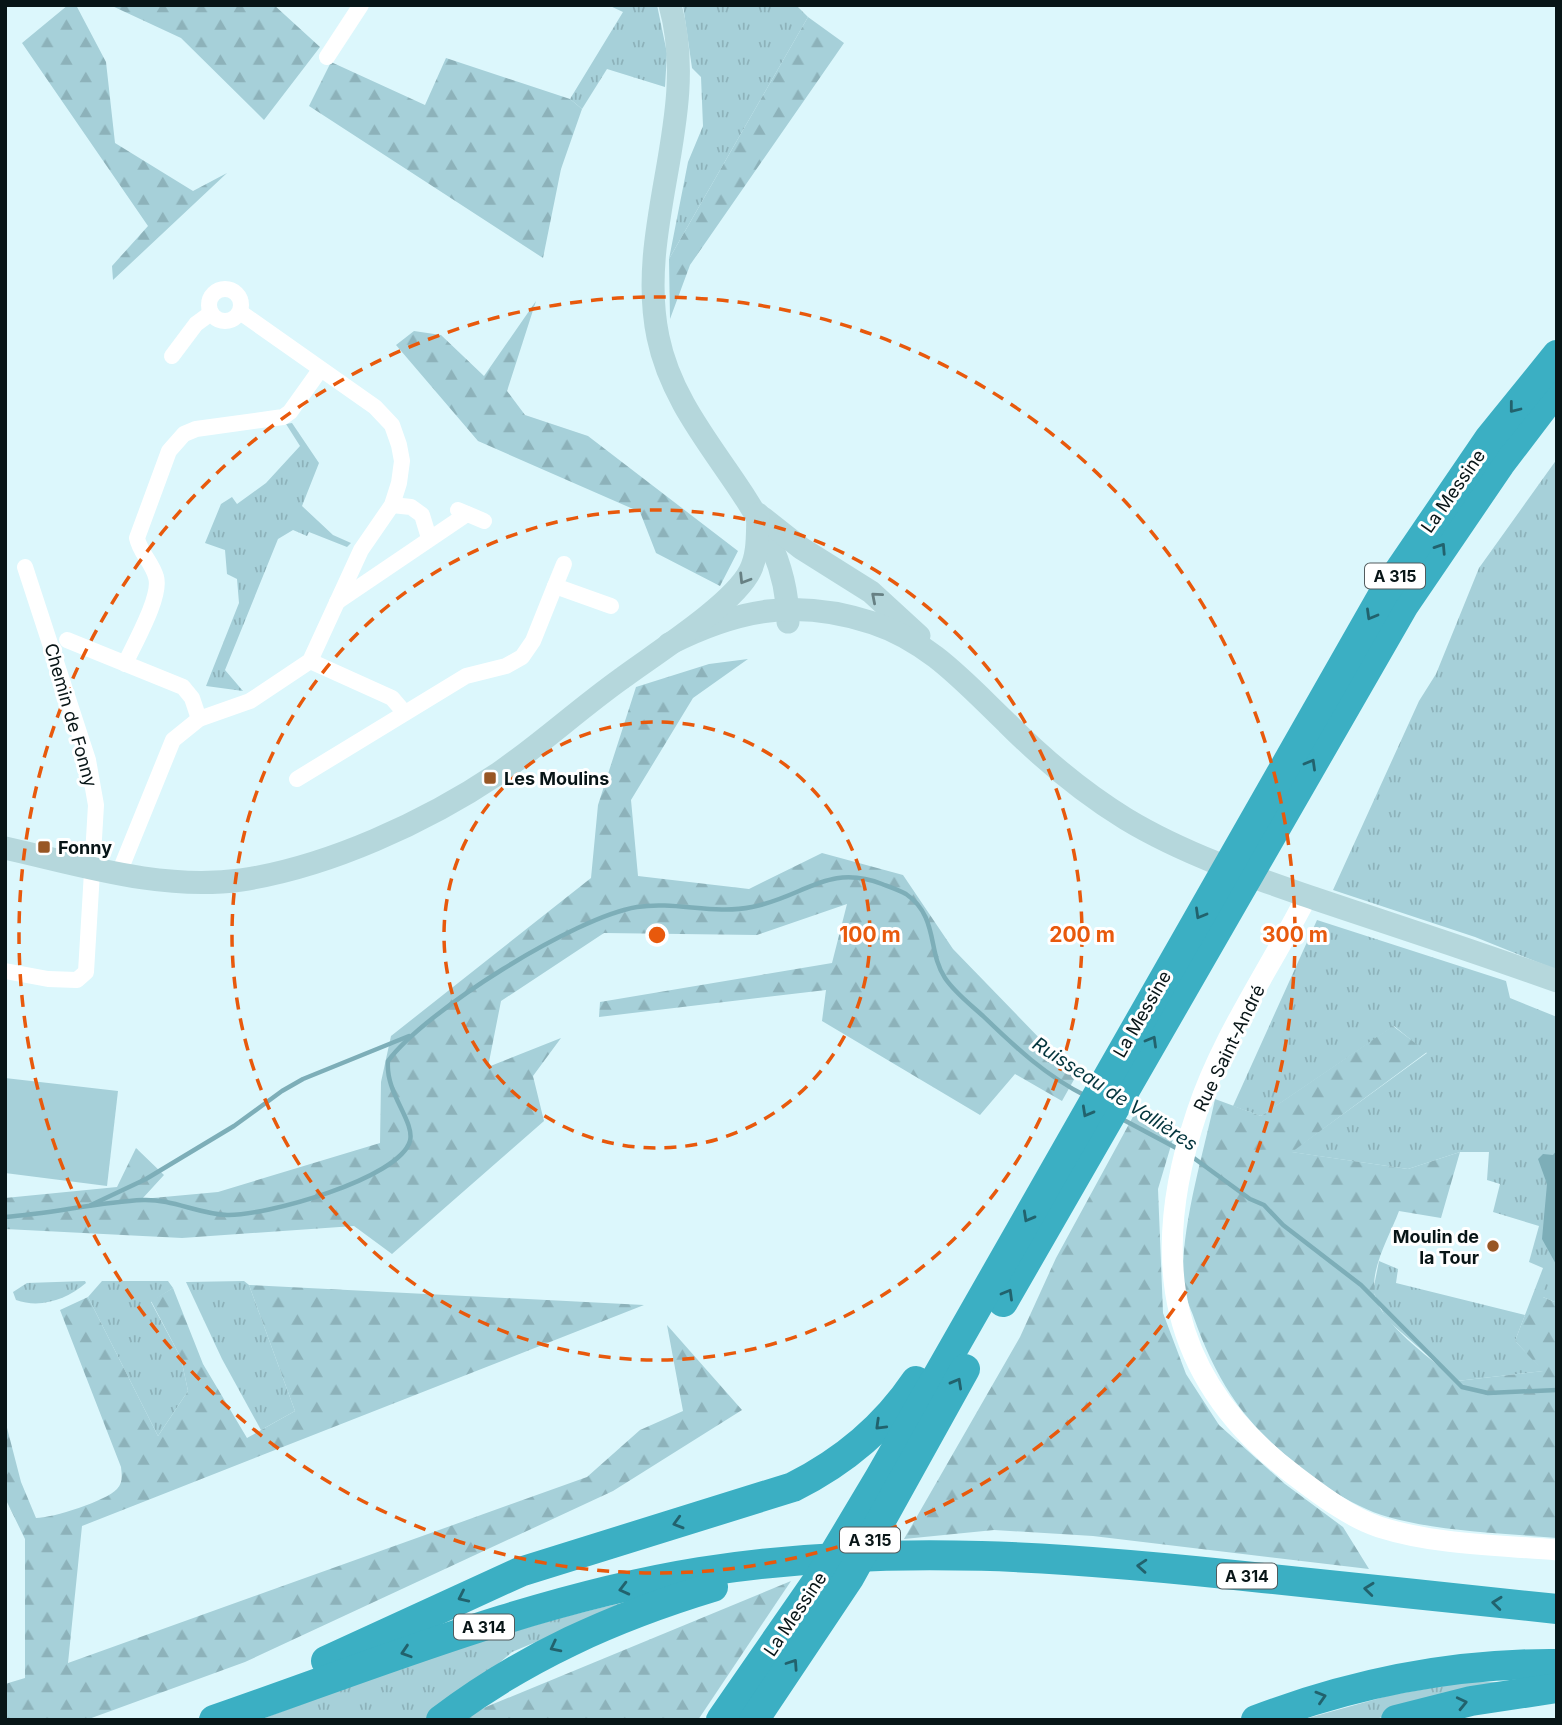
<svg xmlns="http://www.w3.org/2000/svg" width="1562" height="1725" viewBox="0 0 1562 1725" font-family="Inter,sans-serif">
	<defs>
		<pattern id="grass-tufts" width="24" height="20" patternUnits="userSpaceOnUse" patternTransform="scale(1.75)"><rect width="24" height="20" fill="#a6d0d9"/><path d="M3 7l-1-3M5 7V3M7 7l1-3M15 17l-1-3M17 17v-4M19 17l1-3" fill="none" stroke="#8db2ba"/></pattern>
		<pattern id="forest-firs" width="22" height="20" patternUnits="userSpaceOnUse" patternTransform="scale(1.75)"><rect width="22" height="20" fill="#a6d0d9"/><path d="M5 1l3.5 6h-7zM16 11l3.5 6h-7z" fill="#8db2ba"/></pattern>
	</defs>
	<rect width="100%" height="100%" fill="#dcf7fc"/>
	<g fill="url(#grass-tufts)">
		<path d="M 608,5 L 657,5 L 667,53 L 665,87 L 607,69 L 582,109 L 570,99 L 623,12 Z"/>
		<path d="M 683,5 L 796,5 L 808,17 L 669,259 L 688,162 L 703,126 L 701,77 L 692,68 Z"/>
		<path d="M 292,423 L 319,463 L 302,506 L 333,535 L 351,543 L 347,547 L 309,532 L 307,536 L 293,530 L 278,539 L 225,670 L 243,691 L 206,686 L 239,603 L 237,579 L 227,574 L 225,550 L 205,543 L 221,504 L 232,497 L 237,504 L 266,483 L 300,446 L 286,424 Z"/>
		<path d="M 1557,459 L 1557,970 L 1475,937 L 1333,890 L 1419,701 L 1436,674 L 1479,568 Z"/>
		<path d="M 1317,920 L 1506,981 L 1510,998 L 1557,1017 L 1557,1303 L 1543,1297 L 1543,1268 L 1529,1262 L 1539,1226 L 1493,1212 L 1500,1184 L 1487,1180 L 1489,1152 L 1460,1152 L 1408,1169 L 1291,1152 L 1427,1053 L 1394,1026 L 1261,1116 L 1233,1106 Z"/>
		<path d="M 1379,1261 L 1398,1269 L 1396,1283 L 1525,1315 L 1515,1341 L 1544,1371 L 1457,1381 L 1386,1319 L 1373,1291 Z"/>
		<path d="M 85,1281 L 86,1283 C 67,1299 41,1309 16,1300 L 13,1292 L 27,1283 Z"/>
		<path d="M 102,1281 L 168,1281 L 173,1288 L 151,1302 L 181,1358 L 188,1391 L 158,1436 L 88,1297 Z"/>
		<path d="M 244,1281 L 249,1285 L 295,1411 L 261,1430 L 222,1359 L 186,1282 Z"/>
		<path d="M 635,1600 L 512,1652 L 432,1720 L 259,1720 C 384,1674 505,1628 635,1600 Z"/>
		<path d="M 1466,1682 L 1525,1682 L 1371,1720 L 1301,1720 L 1391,1695 Z"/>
	</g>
	<g fill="url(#forest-firs)">
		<path d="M 68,5 L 76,5 L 106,62 L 115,143 L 193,191 L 227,173 L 113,280 L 112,266 L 148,226 L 22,43 Z"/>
		<path d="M 110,5 L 274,5 L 320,47 L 264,120 L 181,38 Z"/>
		<path d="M 808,17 L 844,43 L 690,265 L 670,319 L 669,259 Z"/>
		<path d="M 446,58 L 570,99 L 582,109 L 561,169 L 543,258 L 309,106 L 331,62 L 425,105 Z"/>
		<path d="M 536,301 L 507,391 L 525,415 L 588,436 L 738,551 L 720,586 L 656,553 L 640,512 L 478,441 L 396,345 L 414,331 L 441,335 L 484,376 Z"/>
		<path d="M 748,659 L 693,698 L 631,800 L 638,876 L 749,889 L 822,853 L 903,875 L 953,949 L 1076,1076 L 1062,1101 L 1015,1074 L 980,1115 L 822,1021 L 826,990 L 599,1017 L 600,1002 L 832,963 L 847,904 L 757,935 L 604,933 L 501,1001 L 488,1067 L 561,1038 L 533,1076 L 544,1121 L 392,1254 L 354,1226 L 182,1238 L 5,1229 L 5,1198 L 117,1187 L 136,1148 L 164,1175 L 142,1199 L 218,1192 L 380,1143 L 381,1082 L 391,1036 L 591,878 L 598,805 L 636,687 L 709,664 Z"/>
		<path d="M 1393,1026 L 1427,1052 L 1292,1152 L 1408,1169 L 1460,1152 L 1441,1218 L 1399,1211 C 1390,1235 1373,1263 1374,1289 C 1374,1320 1435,1361 1457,1381 L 1543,1371 L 1515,1341 L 1543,1268 L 1543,1297 L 1557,1303 L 1557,1538 C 1500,1533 1443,1532 1388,1517 C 1334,1502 1261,1442 1231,1395 C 1216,1372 1203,1344 1194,1318 C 1191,1309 1185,1298 1184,1288 C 1178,1235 1204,1152 1215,1099 L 1261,1116 Z"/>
		<path d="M 1135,1113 L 1175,1132 L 1158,1189 L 1163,1313 L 1186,1374 L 1219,1425 L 1285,1484 L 1343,1527 L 1369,1569 L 1093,1536 L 994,1530 L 904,1539 L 1020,1337 L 1056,1258 Z"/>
		<path d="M 249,1285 L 644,1305 L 82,1526 L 68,1663 L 587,1477 L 640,1430 L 683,1411 L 667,1325 L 742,1410 L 613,1491 L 245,1662 L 86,1720 L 5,1720 L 5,1684 L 25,1678 L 25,1539 L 5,1498 L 5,1420 L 21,1482 L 36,1518 C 53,1518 106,1501 117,1489 C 123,1482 122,1476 121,1467 L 60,1310 L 88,1297 L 158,1436 L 188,1391 L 181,1358 L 151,1301 L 173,1288 L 203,1364 L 247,1438 L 295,1411 Z"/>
		<path d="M 791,1581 L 698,1720 L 463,1720 L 469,1714 Z"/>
	</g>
	<path fill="#a6d0d9" d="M 5,1078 L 118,1091 L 107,1186 L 5,1173 Z"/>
	<path fill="#7daeb8" d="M 1557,1150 L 1557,1266 L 1542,1239 L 1547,1184 L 1538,1159 L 1543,1154 L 1553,1155 Z"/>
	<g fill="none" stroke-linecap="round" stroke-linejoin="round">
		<g stroke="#7daeb8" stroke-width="4.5">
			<path d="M 1120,1118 L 1180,1150"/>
			<path d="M 1191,1156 L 1250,1199 L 1264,1205 L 1283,1225 L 1361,1285 L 1462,1387 L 1488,1393 L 1557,1390"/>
			<path d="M 91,1205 L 146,1179 L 234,1126 L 282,1091 L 303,1079 L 409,1036"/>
			<path d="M 5,1217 C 52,1214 97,1202 143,1200 C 173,1199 198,1214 227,1215 C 265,1216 399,1179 410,1141 C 415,1121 385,1093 388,1061 C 425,1011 575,917 637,907 C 676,901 713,915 752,907 C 804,897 828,863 882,884 C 890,887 899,890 906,894 C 939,917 927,951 945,978 C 955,993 970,1004 983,1016 C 1015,1047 1046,1076 1086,1096"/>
		</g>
		<g stroke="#fff" stroke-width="16">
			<path d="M 327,57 L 361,5"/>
			<circle cx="225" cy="305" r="16"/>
			<path d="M 172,356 L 196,324 L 211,313"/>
			<path d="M 392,505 L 411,507 L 422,515 L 429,538"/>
			<path d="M 458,510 L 484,521"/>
			<path d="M 564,564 L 555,586 L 611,606"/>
			<path d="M 337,602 L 467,514"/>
			<path d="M 67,640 L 183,687 L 192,698 L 199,719"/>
			<path d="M 310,661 L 392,698 L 404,712"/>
			<path d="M 125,664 C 134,644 162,596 156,577 C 152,562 140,553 137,538 L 169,451 L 184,434 L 196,429 L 283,417 L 290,412 L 320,370"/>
			<path d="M 297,779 L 466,676 L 506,666 L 522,657 L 533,641 L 555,586"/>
			<path d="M 119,873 L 173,740 L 199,719 L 250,701 L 310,661 L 361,550 L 392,505 L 399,483 L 402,461 L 399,445 L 392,425 L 375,407 L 240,312"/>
			<path d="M 5,971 L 48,979 L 77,980 L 86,972 L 96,805 L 88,760 L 25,567"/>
		</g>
		<path stroke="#fff" stroke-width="21" d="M 1307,896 C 1271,967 1222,1036 1197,1112 C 1148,1258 1167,1379 1294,1475 C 1319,1494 1349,1517 1379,1527 C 1436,1545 1498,1545 1557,1550"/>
		<g stroke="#b5d7dc" stroke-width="23">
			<path d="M 670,5 C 701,116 635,226 658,337 C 680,445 788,507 788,622"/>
			<path d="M 763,518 L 801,548 L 871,592 L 919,636"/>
			<path d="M 669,644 C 738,609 797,598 873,623 C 930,642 965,683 1007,723 C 1043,759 1082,792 1126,819 C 1184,854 1252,877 1316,899 C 1396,926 1477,952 1557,981"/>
			<path d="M 5,848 C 81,865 162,891 241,880 C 328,867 426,822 499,773 C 541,744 579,709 621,679 C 653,655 733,605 750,571 C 759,553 757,533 758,514"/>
		</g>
		<g stroke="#3bafc3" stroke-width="30">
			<path d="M 1003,1302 L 1404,605 L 1500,464 L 1557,389"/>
			<path d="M 326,1661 L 520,1572 L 793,1487 C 843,1462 885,1427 916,1381"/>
			<path d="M 214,1720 C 373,1665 533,1599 700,1572 C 892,1542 1071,1557 1263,1578 C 1361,1588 1459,1599 1557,1609"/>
			<path d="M 441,1720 C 524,1657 614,1617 713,1587"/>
			<path d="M 721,1720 L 822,1574 L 880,1477 L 1384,593 L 1489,439 L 1557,355"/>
			<path d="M 754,1720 L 849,1578 L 965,1369"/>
			<path d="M 1256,1720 C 1354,1683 1452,1663 1557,1664"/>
			<path d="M 1396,1720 L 1471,1701 L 1557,1688"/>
		</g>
	</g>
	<defs><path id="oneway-chevron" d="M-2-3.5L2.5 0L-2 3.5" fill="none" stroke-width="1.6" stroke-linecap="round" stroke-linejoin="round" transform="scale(1.75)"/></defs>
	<g stroke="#22626d">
		<use href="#oneway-chevron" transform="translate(1514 408) rotate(128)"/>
		<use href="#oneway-chevron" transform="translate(1441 548) rotate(-57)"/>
		<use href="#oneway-chevron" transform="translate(1371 615) rotate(120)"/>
		<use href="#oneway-chevron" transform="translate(1311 764) rotate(-60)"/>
		<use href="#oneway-chevron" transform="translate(1200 914) rotate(120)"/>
		<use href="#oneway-chevron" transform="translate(1152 1041) rotate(-60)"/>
		<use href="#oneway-chevron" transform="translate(1087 1112) rotate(119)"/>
		<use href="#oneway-chevron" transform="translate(1028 1217) rotate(119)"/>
		<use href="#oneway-chevron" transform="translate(1008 1294) rotate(-60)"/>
		<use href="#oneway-chevron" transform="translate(957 1383) rotate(-61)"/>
		<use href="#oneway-chevron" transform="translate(880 1425) rotate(136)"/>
		<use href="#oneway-chevron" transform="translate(678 1523) rotate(164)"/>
		<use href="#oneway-chevron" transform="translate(1142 1566) rotate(-176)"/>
		<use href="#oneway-chevron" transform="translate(624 1589) rotate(166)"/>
		<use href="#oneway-chevron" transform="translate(1369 1589) rotate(-174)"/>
		<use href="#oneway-chevron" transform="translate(463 1597) rotate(155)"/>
		<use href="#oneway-chevron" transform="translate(1497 1603) rotate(-174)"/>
		<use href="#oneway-chevron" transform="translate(555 1647) rotate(153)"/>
		<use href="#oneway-chevron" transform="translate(406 1652) rotate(162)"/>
		<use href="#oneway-chevron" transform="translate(793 1664) rotate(-56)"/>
		<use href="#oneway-chevron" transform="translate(1321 1697) rotate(-17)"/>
		<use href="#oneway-chevron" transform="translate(1462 1703) rotate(-13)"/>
	</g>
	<g stroke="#678083">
		<use href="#oneway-chevron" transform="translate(744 579) rotate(122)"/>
		<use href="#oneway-chevron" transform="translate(876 597) rotate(-139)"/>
	</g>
	<g fill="none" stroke="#e8590c" stroke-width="3.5" stroke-dasharray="12 9">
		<circle cx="657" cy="935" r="213"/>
		<circle cx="657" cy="935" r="425"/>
		<circle cx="657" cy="935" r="638"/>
	</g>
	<g fill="#985624" stroke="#fff" stroke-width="2.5">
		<rect x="483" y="771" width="14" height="14" rx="3.5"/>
		<rect x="37" y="840" width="14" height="14" rx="3.5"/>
		<circle cx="1493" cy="1246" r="7"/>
	</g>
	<g text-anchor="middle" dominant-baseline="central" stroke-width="6" stroke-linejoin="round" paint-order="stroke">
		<g fill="#fff" stroke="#525b5d" stroke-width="2">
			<rect x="1365" y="563.5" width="60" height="25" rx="5"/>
			<rect x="840" y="1527.5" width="60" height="25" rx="5"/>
			<rect x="1217" y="1563.5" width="60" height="25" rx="5"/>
			<rect x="454" y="1614.5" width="60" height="25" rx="5"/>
		</g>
		<g font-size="16" font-weight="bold" fill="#081517">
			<text x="1395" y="576">A 315</text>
			<text x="870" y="1540">A 315</text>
			<text x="1247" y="1576">A 314</text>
			<text x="484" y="1627">A 314</text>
		</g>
		<g font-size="18" fill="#081517" stroke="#fff">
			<text transform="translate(1453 491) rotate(-55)">La Messine</text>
			<text transform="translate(71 715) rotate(74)">Chemin de Fonny</text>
			<text transform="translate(1142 1014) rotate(-60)">La Messine</text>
			<text transform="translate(1229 1048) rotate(-64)">Rue Saint-André</text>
			<text transform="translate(795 1614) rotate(-56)">La Messine</text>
		</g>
		<g font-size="18" font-weight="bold" fill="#081517" stroke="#fff" text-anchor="start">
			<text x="504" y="778">Les Moulins</text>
			<text x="58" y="847">Fonny</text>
			<text x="1479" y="1236" text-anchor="end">Moulin de<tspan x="1479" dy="21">la Tour</tspan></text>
		</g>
		<g font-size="19" font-style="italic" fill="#03353d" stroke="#fff">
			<text transform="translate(1115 1094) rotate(33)">Ruisseau de Vallières</text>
		</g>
	</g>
	<circle cx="657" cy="935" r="10" fill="#e8590c" stroke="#fff" stroke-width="3.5"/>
	<g font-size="21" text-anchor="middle" font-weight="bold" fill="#e8590c" stroke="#fff" stroke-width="6" stroke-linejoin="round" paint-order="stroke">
		<text x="870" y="942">100 m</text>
		<text x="1082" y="942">200 m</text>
		<text x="1295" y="942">300 m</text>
	</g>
	<rect width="1562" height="1725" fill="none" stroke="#081517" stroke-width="14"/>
</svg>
